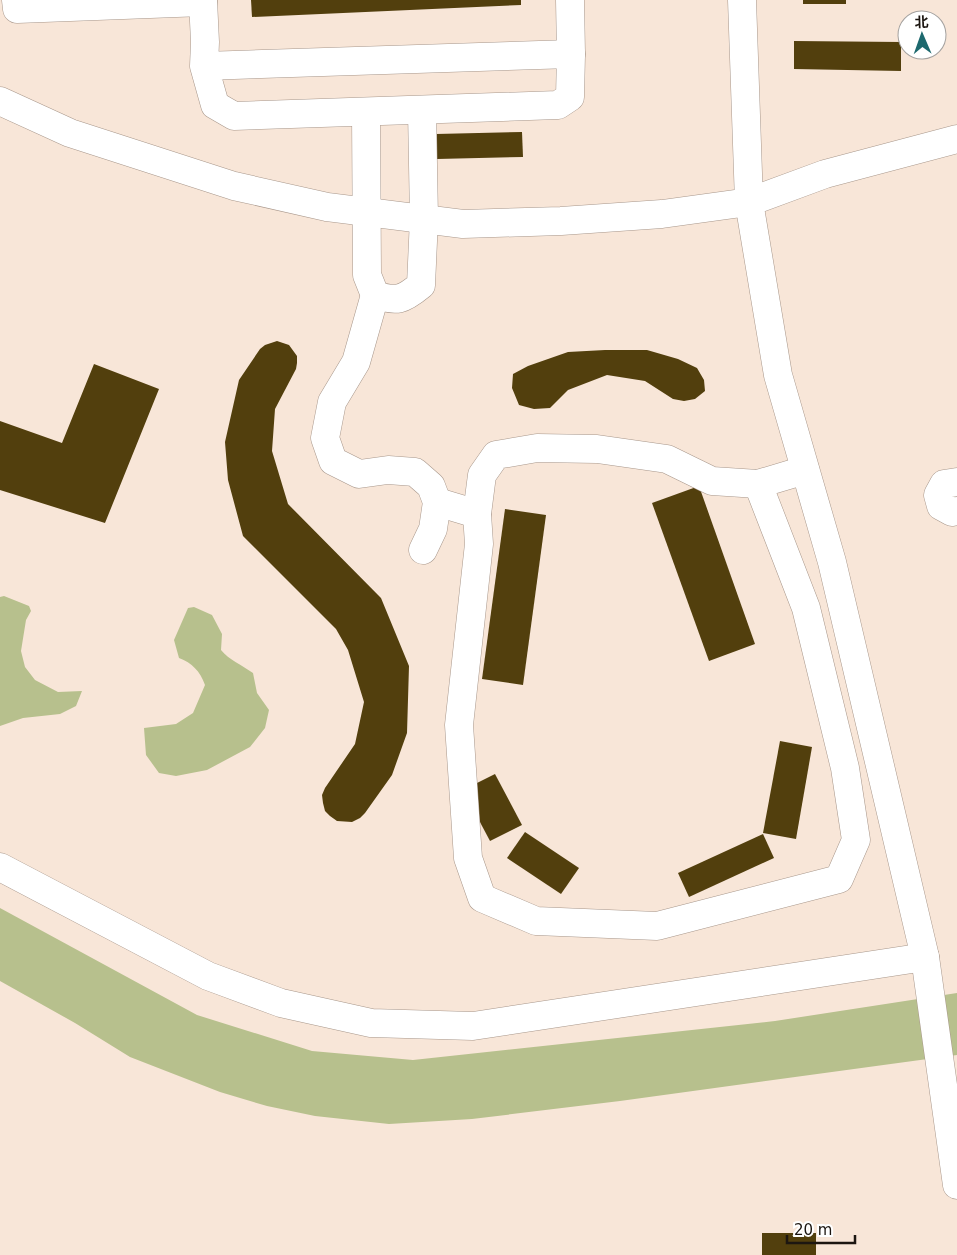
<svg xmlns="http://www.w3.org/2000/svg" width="957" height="1255" viewBox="0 0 957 1255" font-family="'DejaVu Sans','Noto Sans SC',sans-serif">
	<rect width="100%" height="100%" fill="#f8e6d8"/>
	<g fill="#b7c08d">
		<path d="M 4,596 L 29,606 L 31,611 L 26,620 L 21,651 L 25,667 L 35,680 L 58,692 L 82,691 L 76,706 L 60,714 L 23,718 L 0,726 L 0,597 Z"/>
		<path d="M 194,607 L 212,615 L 222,634 L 221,650 C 229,660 242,665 253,673 L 257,693 L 269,710 L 265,728 L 250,747 L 207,770 L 176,776 L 159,773 L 146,755 L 144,728 L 176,724 L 193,713 L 205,685 C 200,671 192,663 179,658 L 174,640 L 188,608 Z"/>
		<path d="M 0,908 L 197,1015 L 312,1051 L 413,1060 L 775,1021 L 957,993 L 957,1055 L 620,1101 L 472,1119 L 389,1124 L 315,1116 L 267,1106 L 220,1092 L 130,1057 L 75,1023 L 0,981 Z"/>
	</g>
	<g fill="#523f0d">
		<path d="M 251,0 L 521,0 L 521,5 L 252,17 Z"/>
		<rect x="803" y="0" width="43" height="4"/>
		<path d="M 794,41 L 901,42 L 901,71 L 794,69 Z"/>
		<path d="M 522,132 L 523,157 L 437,159 L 436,134 Z"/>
		<path d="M 277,341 L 289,345 L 297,356 L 297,363 L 296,369 L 275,409 L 272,451 L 288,504 L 381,598 L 409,666 L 407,733 L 392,775 L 365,813 L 360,818 L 352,822 L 337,821 L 330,816 L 325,811 L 323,803 L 322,795 L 325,788 L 355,744 L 364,702 L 348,650 L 336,629 L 243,536 L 228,480 L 225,442 L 239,380 L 260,349 L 265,345 Z"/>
		<path d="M 605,350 L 647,350 L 678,359 L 697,368 L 704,380 L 705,391 L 695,399 L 684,401 L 673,399 L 645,381 L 607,375 L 568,390 L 550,408 L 534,409 L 519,405 L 512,388 L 513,374 L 528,366 L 568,352 Z"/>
		<path d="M 94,364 L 159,389 L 105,523 L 0,490 L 0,421 L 62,443 Z"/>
		<path d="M 699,486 L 755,644 L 709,661 L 652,503 Z"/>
		<path d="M 505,509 L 546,515 L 523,685 L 482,679 Z"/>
		<path d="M 780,741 L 812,747 L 796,839 L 763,833 Z"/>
		<path d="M 495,774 L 522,825 L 490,841 L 463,790 Z"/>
		<path d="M 525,832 L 579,868 L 561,894 L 507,858 Z"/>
		<path d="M 763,834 L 774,858 L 689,897 L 678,873 Z"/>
		<rect x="762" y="1233" width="54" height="22"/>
	</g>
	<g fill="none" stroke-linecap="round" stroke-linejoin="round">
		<g stroke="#a8978b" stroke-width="29">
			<g id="minor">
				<path d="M 16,0 L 17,9 L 203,2"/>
				<path d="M 203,0 L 205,42 L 204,66 L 215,105 L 234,116 L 558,105 L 570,97 L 571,54 L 204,66"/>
				<path d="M 570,0 L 571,54"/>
				<path d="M 742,0 L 749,202 L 778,375 L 832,562 L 925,957 L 957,1185"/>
				<path d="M 0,101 L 70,133 L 234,186 L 327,207 L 463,224 L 561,221 L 662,214 L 749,202 L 825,174 L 957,139"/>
				<path d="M 366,112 L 367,275 L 375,295 C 397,302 403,300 421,285 L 424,219 L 422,110"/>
				<path d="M 375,295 L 356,362 L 332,402 L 325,438 L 333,461 L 359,474 L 388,470 L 415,472 L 431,486 L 437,502 L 433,529 L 423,550"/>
				<path d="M 957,482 L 944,484 L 938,495 L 941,506 L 952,512 L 957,511"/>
				<path d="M 437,502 L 477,514 L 479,544 L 459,725 L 468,858 L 482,898 L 536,921 L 657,926 L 839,879 L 856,840 L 845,768 L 806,608 L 758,484 L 805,470"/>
				<path d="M 477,514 L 482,475 L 496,455 L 537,448 L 597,449 L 667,459 L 712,481 L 758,484"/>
				<path d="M 0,867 L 208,976 L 281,1003 L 371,1023 L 473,1026 L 925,957"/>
			</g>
		</g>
		<use href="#minor" stroke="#fff" stroke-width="28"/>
	</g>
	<g transform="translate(922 35) rotate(358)"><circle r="24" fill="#ffffff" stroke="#a4a2a0"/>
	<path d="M0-4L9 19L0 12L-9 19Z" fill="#1d696e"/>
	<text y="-8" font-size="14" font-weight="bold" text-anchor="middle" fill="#1c1611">北</text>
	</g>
	<path d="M787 1235v8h68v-8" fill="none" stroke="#1c1611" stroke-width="2.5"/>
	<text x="794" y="1235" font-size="15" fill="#1c1611" stroke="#ffffff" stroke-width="4" paint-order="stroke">20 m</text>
</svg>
